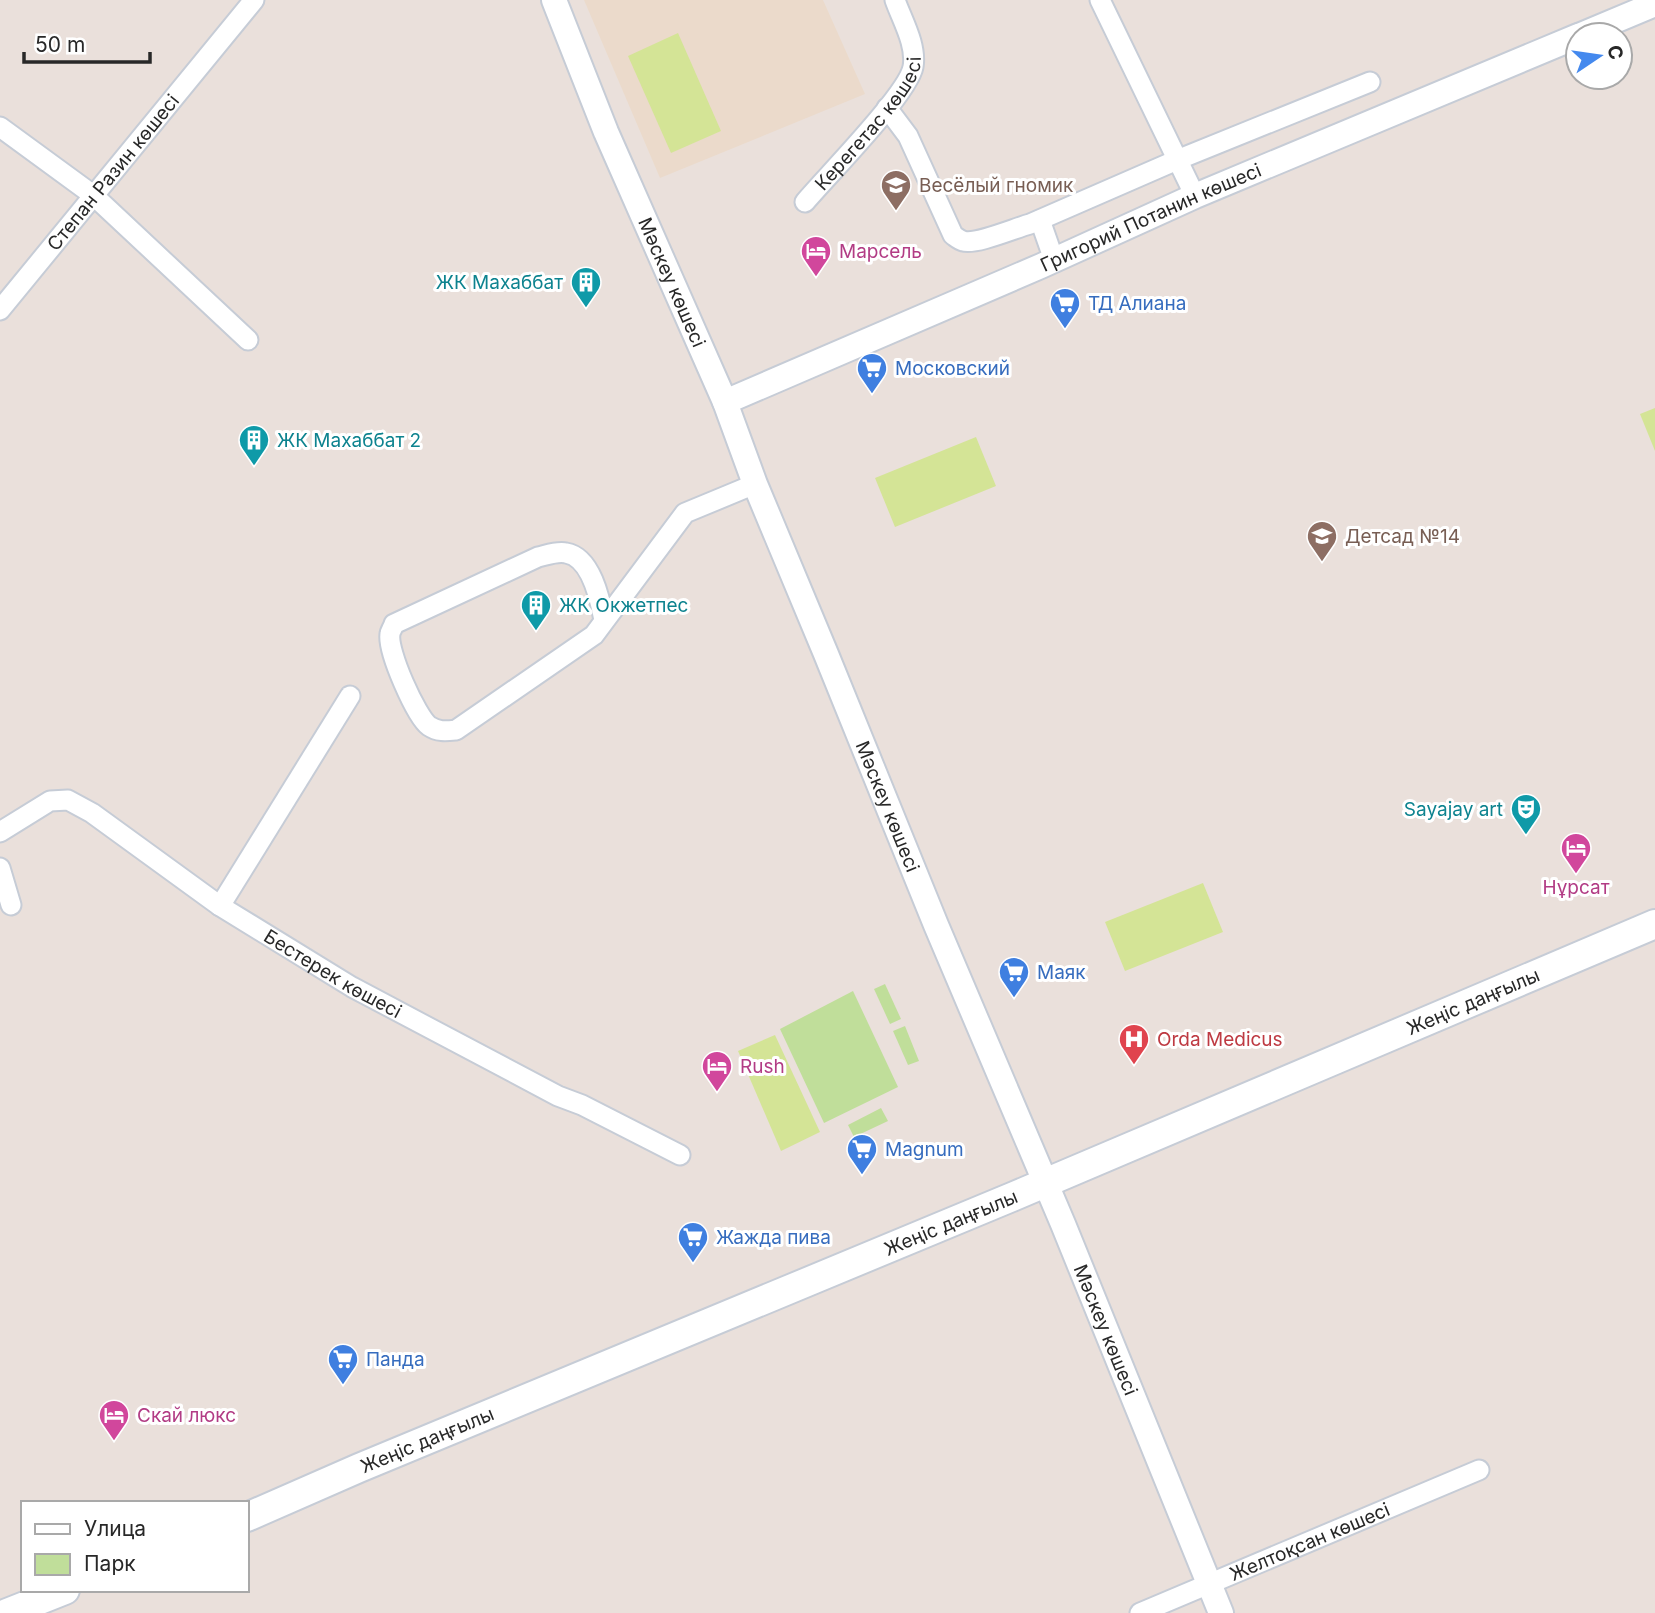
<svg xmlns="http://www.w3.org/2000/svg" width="1655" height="1613" viewBox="0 0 1655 1613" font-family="Inter,sans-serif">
	<rect width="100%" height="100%" fill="#eae0db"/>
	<path fill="#ebdacb" d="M 584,0 L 823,0 L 865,94 L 660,178 Z"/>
	<g fill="#c0de9a">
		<path d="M 885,984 L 901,1019 L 890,1024 L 874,989 Z"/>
		<path d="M 853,991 L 898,1087 L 824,1123 L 780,1029 Z"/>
		<path d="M 905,1026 L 919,1061 L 908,1065 L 893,1031 Z"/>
		<path d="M 881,1108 L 888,1121 L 854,1137 L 848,1125 Z"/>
	</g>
	<g fill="#d4e496">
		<path d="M 678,33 L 721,131 L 671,153 L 628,56 Z"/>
		<path d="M 1655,408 L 1655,451 L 1640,414 Z"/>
		<path d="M 976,437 L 996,486 L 895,527 L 875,478 Z"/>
		<path d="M 1203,883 L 1223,932 L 1125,971 L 1105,922 Z"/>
		<path d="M 775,1035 L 820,1132 L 781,1151 L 738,1051 Z"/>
	</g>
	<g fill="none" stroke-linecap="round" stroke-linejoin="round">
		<g stroke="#c6ccd6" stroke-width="23">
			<g id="minor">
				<path d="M 1100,0 L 1195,196"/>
				<path d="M 887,108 L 908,136 L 953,235 C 956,237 959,240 963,241 C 976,245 1015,228 1030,224 L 1177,160 L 1370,82"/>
				<path d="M 0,127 L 93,195 L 248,340"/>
				<path id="s1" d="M 805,202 C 826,177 908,94 913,67 C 917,45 902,20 895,0"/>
				<path d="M 1040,220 L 1054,260"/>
				<path id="s2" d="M 0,310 L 254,0"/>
				<path d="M 604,620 C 600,599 591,557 566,553 C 557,551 547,555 538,557 L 394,624 C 393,628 390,631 390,634 C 387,651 416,716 429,726 C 438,732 446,731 456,730 L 594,635 L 685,513 L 755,484"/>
				<path id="s3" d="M 0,832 L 50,801 L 68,800 L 92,813 L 220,906 L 352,987 L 558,1096 L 582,1105 L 680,1155"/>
				<path d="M 0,868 L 11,905"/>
				<path d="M 220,906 L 350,696"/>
				<path id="s4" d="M 1140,1613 L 1479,1470"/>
			</g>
		</g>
		<g stroke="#c6ccd6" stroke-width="28">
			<g id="tertiary">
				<path id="s5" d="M 554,0 L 606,132 L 725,402 L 755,484 L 826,654 L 936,925 L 1063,1224 L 1221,1613"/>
				<path d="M 1581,35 L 1655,4"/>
				<path id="s6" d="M 725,402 L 1041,266 L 1195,196 L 1578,36"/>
			</g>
		</g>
		<g stroke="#c6ccd6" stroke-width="32">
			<g id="secondary">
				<path id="s7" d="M 247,1517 L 359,1468 L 1012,1197 L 1655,924"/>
				<path d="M 7,1613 L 65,1590"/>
			</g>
		</g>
		<use href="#minor" stroke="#fff" stroke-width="19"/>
		<use href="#tertiary" stroke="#fff" stroke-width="24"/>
		<use href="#secondary" stroke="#fff" stroke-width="28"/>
	</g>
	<defs>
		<g id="school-pin" transform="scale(1.575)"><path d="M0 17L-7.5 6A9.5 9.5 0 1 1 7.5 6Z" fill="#8d6e63" stroke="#fff"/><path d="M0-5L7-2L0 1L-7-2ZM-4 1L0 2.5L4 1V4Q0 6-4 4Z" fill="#fff"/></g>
		<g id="hotel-pin" transform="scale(1.575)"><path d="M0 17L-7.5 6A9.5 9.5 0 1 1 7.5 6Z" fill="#d1479c" stroke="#fff"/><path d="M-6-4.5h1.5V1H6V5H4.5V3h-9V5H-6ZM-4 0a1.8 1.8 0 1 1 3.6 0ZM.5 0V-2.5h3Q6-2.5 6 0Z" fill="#fff"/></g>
		<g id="building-pin" transform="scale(1.575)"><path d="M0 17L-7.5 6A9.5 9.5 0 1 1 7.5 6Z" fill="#0f9aa8" stroke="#fff"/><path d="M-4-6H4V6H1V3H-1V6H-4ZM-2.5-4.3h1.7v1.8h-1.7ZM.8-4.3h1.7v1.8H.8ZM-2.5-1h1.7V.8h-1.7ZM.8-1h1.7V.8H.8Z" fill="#fff"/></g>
		<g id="supermarket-pin" transform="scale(1.575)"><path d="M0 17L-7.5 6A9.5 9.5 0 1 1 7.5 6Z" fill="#3f7fe0" stroke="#fff"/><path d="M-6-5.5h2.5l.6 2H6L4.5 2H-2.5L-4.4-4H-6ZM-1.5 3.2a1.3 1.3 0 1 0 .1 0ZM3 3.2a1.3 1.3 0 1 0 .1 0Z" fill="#fff"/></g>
		<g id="theatre-pin" transform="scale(1.575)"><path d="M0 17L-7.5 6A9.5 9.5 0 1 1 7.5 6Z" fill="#0f9aa8" stroke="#fff"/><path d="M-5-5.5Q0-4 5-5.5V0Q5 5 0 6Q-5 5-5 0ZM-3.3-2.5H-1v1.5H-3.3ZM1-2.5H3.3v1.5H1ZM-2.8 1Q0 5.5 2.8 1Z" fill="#fff"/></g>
		<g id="hospital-pin" transform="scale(1.575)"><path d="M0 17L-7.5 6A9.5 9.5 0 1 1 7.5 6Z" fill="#e0444e" stroke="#fff"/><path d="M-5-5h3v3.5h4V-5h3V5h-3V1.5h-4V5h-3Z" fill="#fff"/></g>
	</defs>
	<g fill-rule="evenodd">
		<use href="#school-pin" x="896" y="185"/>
		<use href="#hotel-pin" x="816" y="251"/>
		<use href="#building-pin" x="586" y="282"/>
		<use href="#supermarket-pin" x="1065" y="303"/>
		<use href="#supermarket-pin" x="872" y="368"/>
		<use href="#building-pin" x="254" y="440"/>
		<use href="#school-pin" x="1322" y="536"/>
		<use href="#building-pin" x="536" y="605"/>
		<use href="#theatre-pin" x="1526" y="809"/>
		<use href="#hotel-pin" x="1576" y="848"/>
		<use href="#supermarket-pin" x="1014" y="972"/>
		<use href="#hospital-pin" x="1134" y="1039"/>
		<use href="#hotel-pin" x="717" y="1066"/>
		<use href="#supermarket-pin" x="862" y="1149"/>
		<use href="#supermarket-pin" x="693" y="1237"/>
		<use href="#supermarket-pin" x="343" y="1359"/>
		<use href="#hotel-pin" x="114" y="1415"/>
	</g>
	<g text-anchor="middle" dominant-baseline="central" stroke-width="6" stroke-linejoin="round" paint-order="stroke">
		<g font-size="19" fill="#282828" stroke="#fff">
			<text stroke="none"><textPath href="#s1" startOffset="102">Керегетас көшесі</textPath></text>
			<text stroke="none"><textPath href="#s2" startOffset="178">Степан Разин көшесі</textPath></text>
			<text stroke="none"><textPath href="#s6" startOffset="464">Григорий Потанин көшесі</textPath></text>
			<text stroke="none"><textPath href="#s5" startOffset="306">Мәскеу көшесі</textPath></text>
			<text stroke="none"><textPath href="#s5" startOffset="873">Мәскеу көшесі</textPath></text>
			<text stroke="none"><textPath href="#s3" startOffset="394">Бестерек көшесі</textPath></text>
			<text stroke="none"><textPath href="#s7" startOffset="1330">Жеңіс даңғылы</textPath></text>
			<text stroke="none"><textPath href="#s7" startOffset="763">Жеңіс даңғылы</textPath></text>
			<text stroke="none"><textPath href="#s5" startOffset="1440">Мәскеу көшесі</textPath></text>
			<text stroke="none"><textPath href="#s7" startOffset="196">Жеңіс даңғылы</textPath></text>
			<text stroke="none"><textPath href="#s4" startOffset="184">Желтоқсан көшесі</textPath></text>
		</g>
		<g font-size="19" fill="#785e54" stroke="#fff" text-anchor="start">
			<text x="919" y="185">Весёлый гномик</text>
			<text x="1345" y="536">Детсад №14</text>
		</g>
		<g font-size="19" fill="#b23c85" stroke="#fff" text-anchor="start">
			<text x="839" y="251">Марсель</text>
			<text x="1576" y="887" text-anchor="middle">Нұрсат</text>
			<text x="740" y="1066">Rush</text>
			<text x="137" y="1415">Скай люкс</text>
		</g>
		<g font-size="19" fill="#0d838f" stroke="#fff" text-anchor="end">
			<text x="563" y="282">ЖК Махаббат</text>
			<text x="277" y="440" text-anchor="start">ЖК Махаббат 2</text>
			<text x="559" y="605" text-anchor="start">ЖК Окжетпес</text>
			<text x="1503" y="809">Sayajay аrt</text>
		</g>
		<g font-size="19" fill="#366cbe" stroke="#fff" text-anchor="start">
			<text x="1088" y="303">ТД Алиана</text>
			<text x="895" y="368">Московский</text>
			<text x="1037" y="972">Маяк</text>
			<text x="885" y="1149">Magnum</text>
			<text x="716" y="1237">Жажда пива</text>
			<text x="366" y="1359">Панда</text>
		</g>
		<g font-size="19" fill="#be3a42" stroke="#fff" text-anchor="start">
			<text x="1157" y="1039">Orda Medicus</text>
		</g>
	</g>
	<rect x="21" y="1501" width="228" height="91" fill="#ffffff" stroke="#a9a9a9" stroke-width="2"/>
	<rect x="35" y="1524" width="35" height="10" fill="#ffffff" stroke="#a9a9a9" stroke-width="2"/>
	<text x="84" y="1536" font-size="21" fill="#282828">Улица</text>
	<rect x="35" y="1554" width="35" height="21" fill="#c0de9a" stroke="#a9a9a9" stroke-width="2"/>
	<text x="84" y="1571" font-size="21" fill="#282828">Парк</text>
	<g transform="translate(1599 56) rotate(77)"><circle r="33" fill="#ffffff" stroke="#a9a9a9" stroke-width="2"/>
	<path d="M0-5L12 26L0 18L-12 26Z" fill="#4489ee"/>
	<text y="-10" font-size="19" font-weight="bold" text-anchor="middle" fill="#282828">С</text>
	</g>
	<path d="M24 52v10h126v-10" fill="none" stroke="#282828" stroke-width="3.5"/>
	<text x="35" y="52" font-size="21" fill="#282828" stroke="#ffffff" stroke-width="5" paint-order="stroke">50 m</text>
</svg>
